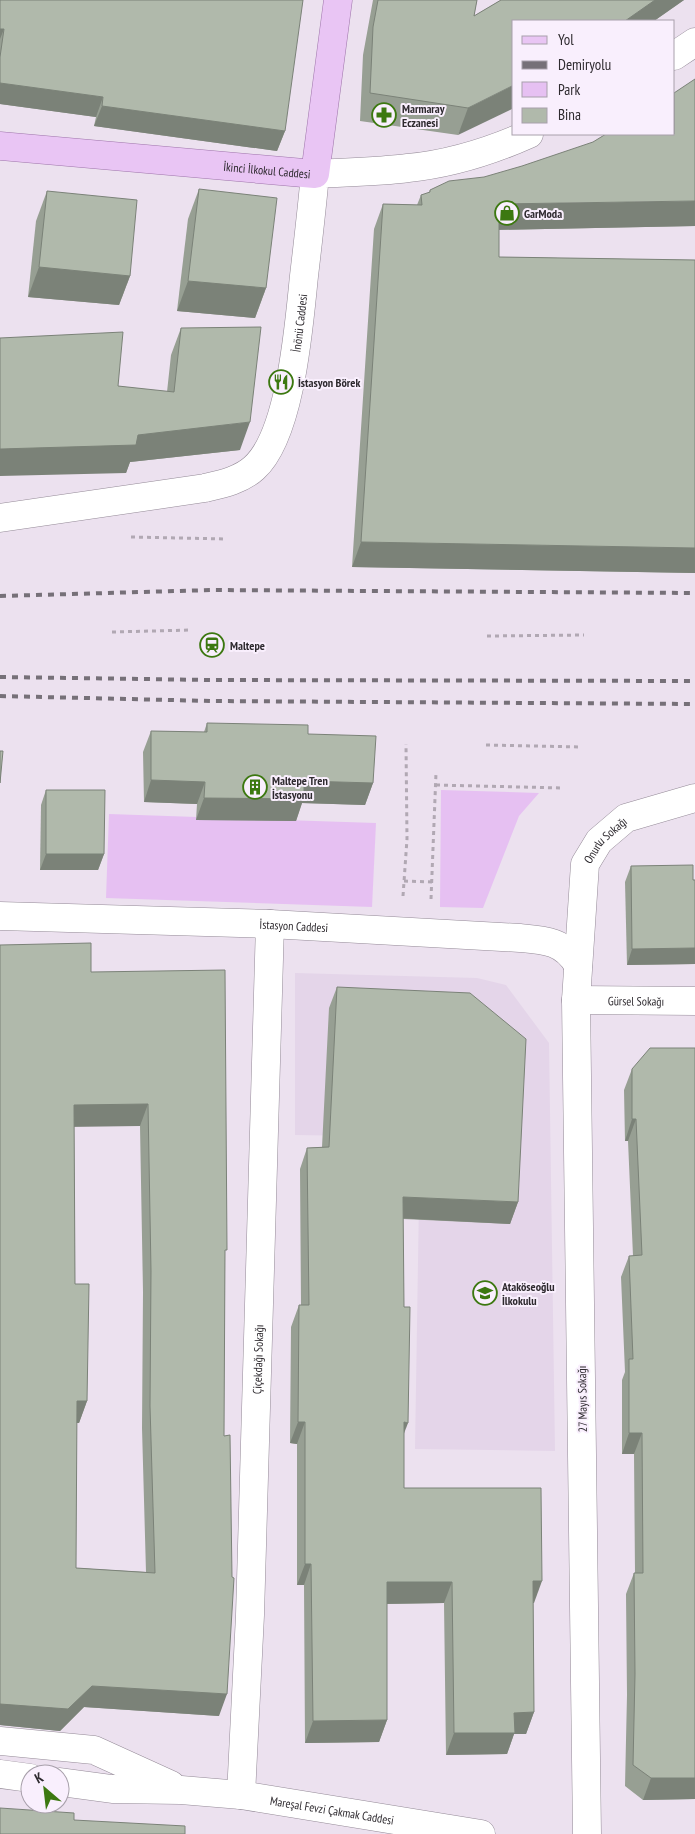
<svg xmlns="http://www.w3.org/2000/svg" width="695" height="1834" viewBox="0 0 695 1834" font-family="'PT Sans Narrow',sans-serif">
	<rect width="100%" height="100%" fill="#ece1ef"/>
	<path fill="#e4d5e9" d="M 295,973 L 477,978 L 506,985 L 549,1043 L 555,1451 L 415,1449 L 420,1137 L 295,1135 Z"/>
	<g fill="#e6c0f2">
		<path d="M 441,790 L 539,793 L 519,816 L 483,908 L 440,907 Z"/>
		<path d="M 109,814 L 376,823 L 372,907 L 106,898 Z"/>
	</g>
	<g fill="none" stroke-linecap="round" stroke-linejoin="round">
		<g stroke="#948a97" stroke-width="29">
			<g id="minor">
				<path d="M 674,56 L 695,42"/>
				<path id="s1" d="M 0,518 L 205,488 C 222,484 241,480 254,468 C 291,435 299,324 304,276 C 308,242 312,208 315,174 C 346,172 377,172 408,168 C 449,164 491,151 529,134"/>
				<path id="s2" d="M 0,916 L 270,924 L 520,938 C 545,940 564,941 578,965"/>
				<path id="s3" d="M 576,1000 L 695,1001"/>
				<path d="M 0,1741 L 94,1750 L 171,1785"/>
				<path d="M 0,1774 L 30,1778"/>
				<path id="s4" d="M 60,1782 L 112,1789 L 181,1790 L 241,1795 L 481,1834"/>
				<path id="s5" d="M 241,1795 L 250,1615 L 270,924"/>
				<path id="s6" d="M 587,1834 L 576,1000 L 585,864 L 599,841 L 626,818 L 695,798"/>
			</g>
		</g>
		<g stroke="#9e75aa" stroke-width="29">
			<g id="major">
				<path id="s7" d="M 0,146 L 315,174 L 338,0"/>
			</g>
		</g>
		<g stroke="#b1a8b3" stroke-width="3" stroke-dasharray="4 4" stroke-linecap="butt">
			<path d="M 131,537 L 225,539"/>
			<path d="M 112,632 L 191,630"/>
			<path d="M 487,636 L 584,635"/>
			<path d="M 486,745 L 580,747"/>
			<path d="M 436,785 L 563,788"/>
			<path d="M 404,881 L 432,882"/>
			<path d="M 403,896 L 407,839 L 406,744"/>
			<path d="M 431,899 L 436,773"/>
		</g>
		<use href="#minor" stroke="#fff" stroke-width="28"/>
		<use href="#major" stroke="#e9c5f4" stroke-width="28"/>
		<g stroke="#767078" stroke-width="4" stroke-dasharray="6 6" stroke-linecap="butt">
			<path d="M 0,596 L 213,590 L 695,593"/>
			<path d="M 0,677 L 212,680 L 695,681"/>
			<path d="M 0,696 L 212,701 L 695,704"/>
		</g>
	</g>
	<g fill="#979f93" fill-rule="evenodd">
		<path d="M 0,0 L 285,131 L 277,151 L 94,126 L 96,117 L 0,104 Z"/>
		<path d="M 373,0 L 477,0 L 474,16 L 501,0 L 684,0 L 654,21 L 514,21 L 458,135 L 360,121 L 363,55 Z"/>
		<path d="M 199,189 L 266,288 L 255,318 L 177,311 L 188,219 Z"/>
		<path d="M 430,190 L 695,226 L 499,230 L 499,257 L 695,260 L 695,573 L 352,567 L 374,229 L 383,204 L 417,205 L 421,195 L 429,193 Z"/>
		<path d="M 47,191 L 130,276 L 119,305 L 28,297 L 36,221 Z"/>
		<path d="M 181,328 L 240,450 L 130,462 L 126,473 L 118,386 L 167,392 L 171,355 Z"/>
		<path d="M 207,723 L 308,734 L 373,783 L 365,805 L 302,803 L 296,821 L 196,820 L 197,804 L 144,802 L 143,752 L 151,731 L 204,732 Z"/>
		<path d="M 46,790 L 104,854 L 98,870 L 40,870 L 41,805 Z"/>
		<path d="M 631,866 L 695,880 L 695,964 L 627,965 L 625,882 Z"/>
		<path d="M 91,972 L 225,1257 L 219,1716 L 84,1707 L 60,1731 L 0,1725 ZM 74,1126 L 140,1126 L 143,1292 L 142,1428 L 146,1572 L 76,1568 L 76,1423 L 79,1423 L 87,1401 L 75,1284 Z"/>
		<path d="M 337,987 L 518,1202 L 510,1224 L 403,1219 L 404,1488 L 534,1603 L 533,1603 L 534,1712 L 526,1734 L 514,1734 L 507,1754 L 446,1755 L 444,1603 L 387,1604 L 387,1720 L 379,1742 L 305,1743 L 304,1585 L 297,1585 L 297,1444 L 290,1443 L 291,1327 L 299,1305 L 301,1305 L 300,1169 L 307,1148 L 322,1147 L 329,1008 Z"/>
		<path d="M 632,1069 L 695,1799 L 643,1800 L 625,1786 L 627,1695 L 626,1594 L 634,1573 L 635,1573 L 634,1454 L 622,1454 L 622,1380 L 625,1372 L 621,1277 L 629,1256 L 633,1256 L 628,1141 L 625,1141 L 624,1090 Z"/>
	</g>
	<g fill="#7b8278">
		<path d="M 655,0 L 684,0 L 654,21 L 625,21 Z"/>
		<path d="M 0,29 L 4,29 L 0,39 Z"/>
		<path d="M 0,83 L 103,97 L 96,117 L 0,104 Z"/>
		<path d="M 514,85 L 514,108 L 458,135 L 468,108 Z"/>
		<path d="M 102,106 L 285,131 L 277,151 L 94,126 Z"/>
		<path d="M 695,201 L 695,226 L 490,230 L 499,204 Z"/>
		<path d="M 39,267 L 130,276 L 119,305 L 28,297 Z"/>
		<path d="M 188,281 L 266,288 L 255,318 L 177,311 Z"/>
		<path d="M 250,422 L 240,450 L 130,462 L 126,473 L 0,476 L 0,449 L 138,435 Z"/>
		<path d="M 361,542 L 695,548 L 695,573 L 352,567 Z"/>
		<path d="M 151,780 L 205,782 L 197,804 L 144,802 Z"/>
		<path d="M 304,781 L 373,783 L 365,805 L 302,803 L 296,821 L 196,820 L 204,798 Z"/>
		<path d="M 46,854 L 104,854 L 98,870 L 40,870 Z"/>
		<path d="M 695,948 L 695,964 L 627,965 L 632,949 Z"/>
		<path d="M 148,1104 L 140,1126 L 66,1127 L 74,1105 Z"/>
		<path d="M 632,1119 L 636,1119 L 628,1141 L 625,1141 Z"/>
		<path d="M 403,1197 L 518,1202 L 510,1224 L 395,1218 Z"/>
		<path d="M 77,1401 L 87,1401 L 79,1423 L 69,1423 Z"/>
		<path d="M 298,1422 L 305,1422 L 297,1444 L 290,1443 Z"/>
		<path d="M 404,1422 L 408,1423 L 400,1444 Z"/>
		<path d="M 629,1433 L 642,1433 L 634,1454 L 622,1454 Z"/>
		<path d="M 305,1564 L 311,1564 L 304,1585 L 297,1585 Z"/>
		<path d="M 533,1581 L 542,1581 L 534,1603 L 525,1603 Z"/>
		<path d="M 387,1582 L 452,1582 L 444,1603 L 379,1604 Z"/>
		<path d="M 92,1686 L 227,1694 L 219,1716 L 84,1707 L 60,1731 L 0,1725 L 0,1704 Z"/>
		<path d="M 534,1712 L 526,1734 L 514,1734 L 507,1754 L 446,1755 L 454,1733 L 514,1713 Z"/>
		<path d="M 387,1720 L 379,1742 L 305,1743 L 313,1721 Z"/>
		<path d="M 651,1778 L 695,1778 L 695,1799 L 643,1800 Z"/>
	</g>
	<g fill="#b0b9ab" stroke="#7b8278" fill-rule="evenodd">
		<path d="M 0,0 L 303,0 L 285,131 L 102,106 L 103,97 L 0,83 L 0,57 L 4,29 L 0,29 Z"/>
		<path d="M 378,0 L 477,0 L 474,16 L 501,0 L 655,0 L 625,21 L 514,21 L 514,85 L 468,108 L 370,93 L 373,27 Z"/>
		<path d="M 695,79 L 695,201 L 499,204 L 499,257 L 695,260 L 695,548 L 361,542 L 383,204 L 422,205 L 421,195 L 430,192 L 430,190 L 449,181 L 484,177 L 522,166 L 593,142 L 606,134 L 674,134 L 674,93 Z"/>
		<path d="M 199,189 L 277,198 L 266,288 L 188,281 Z"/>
		<path d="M 47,191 L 137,200 L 130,276 L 39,267 Z"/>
		<path d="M 261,327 L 250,422 L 138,435 L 136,445 L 0,449 L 0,338 L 123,332 L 118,386 L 174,392 L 181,328 Z"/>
		<path d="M 207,723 L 308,725 L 308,734 L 376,736 L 373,783 L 304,781 L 304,799 L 204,798 L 205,782 L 151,780 L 151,731 L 207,732 Z"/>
		<path d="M 0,751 L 3,751 L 0,783 Z"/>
		<path d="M 46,790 L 105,790 L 104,854 L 46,854 Z"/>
		<path d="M 693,865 L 693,880 L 695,880 L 695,948 L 632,949 L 631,866 Z"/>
		<path d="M 91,943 L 91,972 L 225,970 L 227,1250 L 225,1250 L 224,1436 L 230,1435 L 232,1577 L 234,1578 L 227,1694 L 92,1686 L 68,1709 L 0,1704 L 0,945 ZM 148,1104 L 151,1271 L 150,1406 L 155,1573 L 76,1568 L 77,1401 L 87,1401 L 89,1284 L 75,1284 L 74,1105 Z"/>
		<path d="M 337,987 L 470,993 L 526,1039 L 518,1202 L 403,1197 L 404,1307 L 410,1307 L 408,1423 L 404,1422 L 404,1488 L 541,1488 L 542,1581 L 533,1581 L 534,1712 L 514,1713 L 515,1733 L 454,1733 L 452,1582 L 387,1582 L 387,1720 L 313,1721 L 311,1564 L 305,1564 L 305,1422 L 298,1422 L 299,1305 L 309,1305 L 307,1148 L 329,1147 Z"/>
		<path d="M 650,1048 L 695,1048 L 695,1778 L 651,1778 L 633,1765 L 635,1674 L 634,1573 L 643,1573 L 642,1433 L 629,1433 L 629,1359 L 633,1359 L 629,1256 L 642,1255 L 636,1119 L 632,1119 L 632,1069 Z"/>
		<path d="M 0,1808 L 74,1813 L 74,1820 L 185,1826 L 185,1834 L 0,1834 Z"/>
	</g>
	<defs>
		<g id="pharmacy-ring" transform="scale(1.25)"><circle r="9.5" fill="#f9effd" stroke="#3c7810" stroke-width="1.5"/><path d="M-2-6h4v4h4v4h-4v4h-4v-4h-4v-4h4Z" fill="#3c7810"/></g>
		<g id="shop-ring" transform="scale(1.25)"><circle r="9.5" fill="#f9effd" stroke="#3c7810" stroke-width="1.5"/><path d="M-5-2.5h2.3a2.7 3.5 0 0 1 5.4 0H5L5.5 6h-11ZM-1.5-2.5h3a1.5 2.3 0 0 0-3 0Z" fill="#3c7810"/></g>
		<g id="restaurant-ring" transform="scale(1.25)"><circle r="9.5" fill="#f9effd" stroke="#3c7810" stroke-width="1.5"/><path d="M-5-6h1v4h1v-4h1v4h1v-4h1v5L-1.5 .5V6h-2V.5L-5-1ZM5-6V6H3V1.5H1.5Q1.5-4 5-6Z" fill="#3c7810"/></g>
		<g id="station-ring" transform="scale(1.25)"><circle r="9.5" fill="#f9effd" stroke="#3c7810" stroke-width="1.5"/><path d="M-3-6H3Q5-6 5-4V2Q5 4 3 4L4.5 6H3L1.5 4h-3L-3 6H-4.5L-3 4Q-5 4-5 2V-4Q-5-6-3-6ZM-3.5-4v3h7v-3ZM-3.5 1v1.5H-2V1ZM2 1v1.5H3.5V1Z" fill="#3c7810"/></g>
		<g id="building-ring" transform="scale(1.25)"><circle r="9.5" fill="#f9effd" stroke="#3c7810" stroke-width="1.5"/><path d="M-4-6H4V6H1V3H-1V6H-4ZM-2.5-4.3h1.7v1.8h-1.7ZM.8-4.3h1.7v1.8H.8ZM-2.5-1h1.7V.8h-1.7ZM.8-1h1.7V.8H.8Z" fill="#3c7810"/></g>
		<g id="school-ring" transform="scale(1.25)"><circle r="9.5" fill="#f9effd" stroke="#3c7810" stroke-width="1.5"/><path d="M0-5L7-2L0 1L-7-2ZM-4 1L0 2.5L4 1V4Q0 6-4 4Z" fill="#3c7810"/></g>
	</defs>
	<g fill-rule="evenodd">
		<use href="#pharmacy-ring" x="384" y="115"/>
		<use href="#shop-ring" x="507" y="213"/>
		<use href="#restaurant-ring" x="281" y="382"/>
		<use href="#station-ring" x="212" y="645"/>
		<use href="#building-ring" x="255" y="787"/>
		<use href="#school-ring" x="485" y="1293"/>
	</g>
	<g text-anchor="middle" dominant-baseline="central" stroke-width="4" stroke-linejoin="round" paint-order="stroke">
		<g font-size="12" font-weight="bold" fill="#2e2a2f" stroke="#f9effd" text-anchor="start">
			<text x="402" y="108">Marmaray<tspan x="402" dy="14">Eczanesi</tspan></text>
			<text x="524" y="213">GarModa</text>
			<text x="298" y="382">İstasyon Börek</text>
			<text x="230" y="645">Maltepe</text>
			<text x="272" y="780">Maltepe Tren<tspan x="272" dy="14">İstasyonu</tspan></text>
			<text x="502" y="1286">Ataköseoğlu<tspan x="502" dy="14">İlkokulu</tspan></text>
		</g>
		<g font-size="12" fill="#2e2a2f" stroke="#f9effd">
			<text stroke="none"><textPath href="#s7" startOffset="268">İkinci İlkokul Caddesi</textPath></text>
			<text stroke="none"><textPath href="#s1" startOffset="415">İnönü Caddesi</textPath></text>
			<text stroke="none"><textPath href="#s6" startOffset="1002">Onurlu Sokağı</textPath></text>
			<text stroke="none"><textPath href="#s2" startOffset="294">İstasyon Caddesi</textPath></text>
			<text stroke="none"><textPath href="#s3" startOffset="60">Gürsel Sokağı</textPath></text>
			<text stroke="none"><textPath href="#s5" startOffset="436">Çiçekdağı Sokağı</textPath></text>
			<text transform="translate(582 1399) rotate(-91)">27 Mayıs Sokağı</text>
			<text stroke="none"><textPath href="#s4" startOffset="274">Mareşal Fevzi Çakmak Caddesi</textPath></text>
		</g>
	</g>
	<rect x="512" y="20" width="162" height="115" fill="#f9effd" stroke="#a8a0ab"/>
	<rect x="522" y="36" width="25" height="8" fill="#e9c5f4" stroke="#a8a0ab"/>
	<text x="558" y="45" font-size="15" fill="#2e2a2f">Yol</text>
	<rect x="522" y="61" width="25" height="8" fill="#767078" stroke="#a8a0ab"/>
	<text x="558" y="70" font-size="15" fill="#2e2a2f">Demiryolu</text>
	<rect x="522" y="82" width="25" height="15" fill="#e6c0f2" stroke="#a8a0ab"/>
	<text x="558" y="95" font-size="15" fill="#2e2a2f">Park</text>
	<rect x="522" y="108" width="25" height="15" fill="#b0b9ab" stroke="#a8a0ab"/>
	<text x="558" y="120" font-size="15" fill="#2e2a2f">Bina</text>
	<g transform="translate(45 1789) rotate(332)"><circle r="24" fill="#f9effd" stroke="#a8a0ab"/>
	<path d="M0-4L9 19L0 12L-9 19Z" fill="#3c7810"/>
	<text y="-8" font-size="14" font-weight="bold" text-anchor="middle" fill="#2e2a2f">K</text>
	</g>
</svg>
